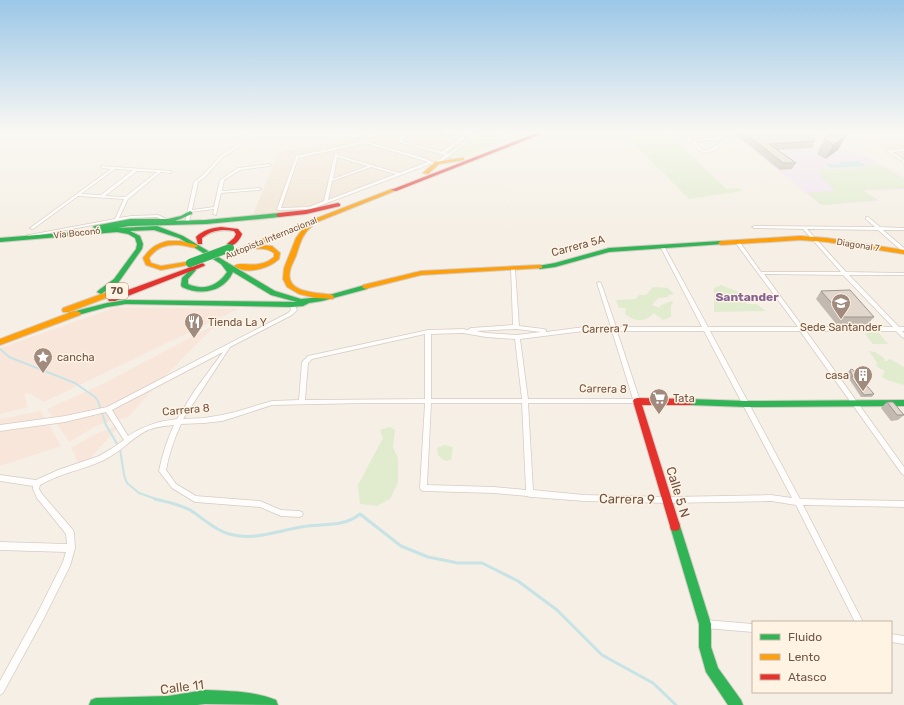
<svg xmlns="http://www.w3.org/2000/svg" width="904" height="705" viewBox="0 0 904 705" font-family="Rubik,sans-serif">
	<rect width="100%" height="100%" fill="#f5efe5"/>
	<g fill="#f1e5d5">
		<path d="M 376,133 L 475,133 L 455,148 L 449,157 L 293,216 L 250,222 L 279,152 L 371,135 L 375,136 Z"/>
		<path d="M 904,143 L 904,161 L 876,144 Z"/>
	</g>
	<g fill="#f9e6da">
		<path d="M 117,307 L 238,309 L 44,402 L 29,393 L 24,394 L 28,407 L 0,414 L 0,348 Z"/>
		<path d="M 218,323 L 161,380 L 128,417 L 110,421 L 94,427 L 69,442 L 47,409 L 101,385 Z"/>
		<path d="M 41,411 L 61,446 L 0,466 L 0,419 Z"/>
		<path d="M 121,424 L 81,468 L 71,448 L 93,435 Z"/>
	</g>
	<path fill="#f1e4ef" d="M 731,133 L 819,133 L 834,145 L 872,159 L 904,178 L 904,189 L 864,191 L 880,201 L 821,205 Z"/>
	<g fill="#e1eccf">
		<path d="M 482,133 L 489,133 L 506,140 L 461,158 L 456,156 L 452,157 L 454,159 L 446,159 Z"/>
		<path d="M 624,133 L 668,133 L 726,189 L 738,188 L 742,191 L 689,199 Z"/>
		<path d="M 867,163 L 884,167 L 904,179 L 904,188 L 862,190 L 877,200 L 822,205 L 807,193 L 835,191 L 817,172 L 821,168 C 835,170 853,169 868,167 Z"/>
		<path d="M 721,285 L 739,292 L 747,304 L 756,304 L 766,311 L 714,312 L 714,288 Z"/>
		<path d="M 653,287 L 668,288 L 674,294 L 669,295 L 668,297 L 658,298 L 652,305 L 659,308 L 661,305 L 672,301 L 673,304 L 671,305 L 671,317 L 663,320 L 654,313 C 644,323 636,322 625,314 L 626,308 L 619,308 L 616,300 L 636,299 L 639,295 L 646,295 Z"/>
		<path d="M 868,332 L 879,333 L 888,344 L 873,344 L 865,334 Z"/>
		<path d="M 869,351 L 875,352 L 884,358 L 885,362 L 890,359 L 904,367 L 904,385 L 887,380 L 882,377 L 885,371 L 876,366 L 877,363 Z"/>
		<path d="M 390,427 L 395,430 L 393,447 L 398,458 L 398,482 L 393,493 L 390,499 L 377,506 L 360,504 L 358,485 L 383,438 L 380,430 Z"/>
		<path d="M 445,445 L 453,447 L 451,460 L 445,461 L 438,455 L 437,448 Z"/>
	</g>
	<path fill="#c7e3e5" d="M 859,161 L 866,166 L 830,168 L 824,163 L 842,165 L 839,162 Z"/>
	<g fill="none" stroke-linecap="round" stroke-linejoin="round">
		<path stroke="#c7e3e5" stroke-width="2" d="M 0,349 L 9,357 L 75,383 L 95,397 L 98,401 L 106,425 L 120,449 L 124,475 L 127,483 L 139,493 L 159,500"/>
		<path stroke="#c7e3e5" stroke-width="3" d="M 155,499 C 167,502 179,504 190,510 C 203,518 214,530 229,534 C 254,541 277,531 301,527 C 322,523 343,528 360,514 L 401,546 L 428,557 L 458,563 L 482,563 L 518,581 L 557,610 L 602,655 L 653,683 L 676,705"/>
		<g stroke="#d6ccc4" stroke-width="1.5">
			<g id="street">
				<path d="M 244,133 L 247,133 L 243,137 L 239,147 L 223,157 L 205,177 L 198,182 L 192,210 L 214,207 L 220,180 L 238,168 L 269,164 L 271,165 L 269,166 L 240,170 L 224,180 L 222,191 L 259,188 L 261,189 L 259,190 L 221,193 L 216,215 L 213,214 L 214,209 L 191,212 L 189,223 L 188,224 L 186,224 L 185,223 L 194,182 L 203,175 L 221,155 L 237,145 L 240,137 Z"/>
				<path d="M 404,133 L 407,133 L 402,141 L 442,152 L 459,139 L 436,133 L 442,133 L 461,138 L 467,133 L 470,133 L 464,138 L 464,140 L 462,140 L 445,153 L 448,154 L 476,133 L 479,133 L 450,155 L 450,156 L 438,163 L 436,162 L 437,161 L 445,155 L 399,142 L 398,141 Z"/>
				<path d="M 490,133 L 495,133 L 513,140 L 510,141 Z"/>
				<path d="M 725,137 L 731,139 L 713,151 L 702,153 L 691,142 L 697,139 ZM 725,139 L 726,139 L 711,149 L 703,151 L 695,142 L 698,141 Z"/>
				<path d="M 365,141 L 424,158 L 436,164 L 434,165 L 430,164 L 311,209 L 278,210 L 277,209 L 296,156 ZM 365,143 L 422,160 L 428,162 L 399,173 L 337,155 L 337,153 L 335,153 L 324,201 L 309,207 L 281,208 L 298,158 ZM 337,157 L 368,166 L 333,179 ZM 371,167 L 396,174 L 328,200 L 332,181 Z"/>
				<path d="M 904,149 L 904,151 L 892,152 L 904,160 L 904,162 L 886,151 L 888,150 Z"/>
				<path d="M 102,166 L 171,171 L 171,173 L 170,173 L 161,172 L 128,199 L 119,218 L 131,216 L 158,215 L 167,219 L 167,221 L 165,221 L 157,217 L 131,218 L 28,237 L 28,235 L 29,235 L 115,219 L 124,199 L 78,196 L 33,229 L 32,229 L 30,228 L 111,169 L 102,168 ZM 115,169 L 133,170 L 101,195 L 81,194 ZM 137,171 L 157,172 L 125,197 L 105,196 Z"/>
				<path d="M 866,217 L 868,217 L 880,227 L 904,228 L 904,230 L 883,230 L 904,248 L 904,251 L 902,251 L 878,230 L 807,229 L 846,272 L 904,273 L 904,275 L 849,275 L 899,327 L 904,327 L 904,331 L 902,331 L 904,333 L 904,338 L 902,337 L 896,331 L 806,331 L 904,467 L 904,475 L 902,474 L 800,331 L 710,331 L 800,499 L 904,501 L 904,507 L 803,505 L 863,622 L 855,622 L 796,505 L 771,501 L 667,503 L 584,501 L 532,497 L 530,497 L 527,496 L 494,493 L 423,491 L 421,490 L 420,488 L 425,403 L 366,403 L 272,405 L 235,417 L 222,421 L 204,423 L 181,424 C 174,439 169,454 166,470 L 176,484 L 196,496 L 260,501 L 281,510 L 299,511 L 302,512 L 303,514 L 302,516 L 299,517 L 281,516 L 260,507 L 195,502 L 172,488 L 159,471 C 162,455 167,440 174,425 C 164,426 153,427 144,432 C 130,440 119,453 104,460 C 83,470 60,473 40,485 L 39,489 L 42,494 L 73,530 L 74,533 L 75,548 L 70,566 L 44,618 L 3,693 L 0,695 L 0,681 L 38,612 L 63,562 L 66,552 L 0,550 L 0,542 L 67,544 L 66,534 L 37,498 L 33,489 L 33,486 L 0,481 L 0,475 L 36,480 L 58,470 L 99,456 L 111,449 L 124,440 L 106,412 L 65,422 L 0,431 L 0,425 L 65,416 L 107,407 L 288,313 L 291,310 L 290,305 L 292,303 L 294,304 L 297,310 L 292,315 L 230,347 L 200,393 L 183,419 L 204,418 L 222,415 L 235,412 L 272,401 L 299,400 L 302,362 L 308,356 L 428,330 L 463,329 L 468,330 L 469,329 L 471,328 L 513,325 L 511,269 L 513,268 L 515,269 L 519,326 L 544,329 L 546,330 L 546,332 L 584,327 L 611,327 L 597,283 L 599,282 L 601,283 L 616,327 L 702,327 L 660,246 L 662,245 L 664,246 L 708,327 L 798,327 L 735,242 L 735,241 L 739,241 L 761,272 L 841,272 L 803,229 L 754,228 L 752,227 L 754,226 L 875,227 L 866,219 ZM 764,274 L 843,275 L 893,327 L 803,327 ZM 516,329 L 541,332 L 517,335 L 486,333 L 476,331 ZM 584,331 L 612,331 L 633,399 L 528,399 L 520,339 ZM 617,331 L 704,331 L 792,498 L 771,495 L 667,497 L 584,495 L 533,490 L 528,403 L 639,403 L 640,401 ZM 463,333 L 486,337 L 515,339 L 522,399 L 431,399 L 431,334 ZM 425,334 L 425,399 L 305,400 L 308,363 L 312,359 ZM 223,352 L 195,390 L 177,419 C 159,421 143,426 128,436 L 112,410 ZM 431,403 L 522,403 L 526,490 L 494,487 L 427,485 Z"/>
				<path d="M 705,620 L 753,624 L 753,632 L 705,628 L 702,627 L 701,624 L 702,621 Z"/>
				<path d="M 891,634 L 904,636 L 904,644 L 891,642 Z"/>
			</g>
		</g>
		<g stroke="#d5cbc2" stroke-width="2">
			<g id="fast">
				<path d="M 190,211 L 192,212 L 192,214 L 175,221 L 206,220 L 279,213 L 282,215 L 279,217 L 206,224 L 129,226 L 118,228 L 157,226 L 183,236 L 275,291 L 301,299 L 322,297 L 365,285 L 368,287 L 367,289 L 322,301 L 309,303 L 303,306 L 292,307 L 126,304 L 107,307 L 71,317 L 68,317 L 67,315 L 68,313 L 107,303 L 126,300 L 297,302 L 271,295 L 233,272 C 224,292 201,296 182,287 L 181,285 L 182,278 L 191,269 L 195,269 L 196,270 L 188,279 L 188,284 C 203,291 218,286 227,272 L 221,264 L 179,238 L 154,230 L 130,231 L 140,236 L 143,244 L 142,249 L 118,283 L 101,294 L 97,292 L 99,290 L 114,279 L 136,249 L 137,244 L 135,238 L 128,234 L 117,232 L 0,242 L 0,238 L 86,231 L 96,229 L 93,227 L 94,226 L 130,219 L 168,219 L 181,216 Z"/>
				<path d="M 721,241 L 724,243 L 723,244 L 609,252 L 555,267 L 540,269 L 537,267 L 538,266 L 555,263 L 609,248 Z"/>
				<path d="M 690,399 L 746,401 L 904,400 L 904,406 L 746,407 L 690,405 L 687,404 L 686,402 L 687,400 Z"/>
				<path d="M 675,521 L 679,522 L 680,526 L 711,624 L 711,647 L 718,668 L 741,700 L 743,705 L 728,705 L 706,672 L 699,647 L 699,624 L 670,526 L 671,522 Z"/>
				<path d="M 205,690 C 229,691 254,691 276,700 L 278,705 L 205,704 L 197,705 L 89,705 L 91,700 L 96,698 L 168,696 Z"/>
			</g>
		</g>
		<g stroke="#d5cbc2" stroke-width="2">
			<g id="slow">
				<path d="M 462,158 L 464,158 L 464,160 L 439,164 L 428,174 L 423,173 L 435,162 Z"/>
				<path d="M 392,189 L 397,190 L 312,224 L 312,226 C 302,234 300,244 296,256 C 294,261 291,265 290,271 C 285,294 318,292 333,295 L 334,297 L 333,299 L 316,298 L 299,294 L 287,287 L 283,279 L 284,268 L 296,238 L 304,227 L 259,245 L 272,246 L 280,253 L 279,259 C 268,269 246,275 234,266 C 242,260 257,271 274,257 L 274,253 C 265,246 259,251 252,247 L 237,253 L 235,252 L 235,250 Z"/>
				<path d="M 800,236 L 827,238 L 904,250 L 904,254 L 827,242 L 800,240 L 721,245 L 718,243 L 721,241 Z"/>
				<path d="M 168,241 L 181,241 L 197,245 L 198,246 C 194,249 191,247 186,246 C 171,243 158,245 149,258 L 151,263 L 161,266 L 186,262 L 188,263 L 188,265 L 161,270 L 146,265 L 143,258 C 150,248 156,244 168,241 Z"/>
				<path d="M 540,265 L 542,266 L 542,268 L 421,275 L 365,289 L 362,287 L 363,285 L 421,271 Z"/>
				<path d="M 118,288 L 122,288 L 124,290 L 122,292 L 69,312 L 63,312 L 62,310 L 63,308 Z"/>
				<path d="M 74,311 L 77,311 L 81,313 L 80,315 L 0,345 L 0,339 Z"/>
			</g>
		</g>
		<g stroke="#d5cbc2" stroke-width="2">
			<g id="jam">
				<path d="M 537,133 L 544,133 L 396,191 L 391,190 Z"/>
				<path d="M 338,203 L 340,204 L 340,206 L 306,214 L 279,217 L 276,215 L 279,213 L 306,210 Z"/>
				<path d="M 221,227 L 238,229 L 242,234 C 240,240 234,247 227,246 L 227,244 L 234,238 L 236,234 L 234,231 C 222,229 212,230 202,238 L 202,244 L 198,244 L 196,237 C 203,230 212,228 221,227 Z"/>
				<path d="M 202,263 L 205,265 L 204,266 L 115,301 L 109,301 L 108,299 L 109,297 Z"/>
				<path d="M 637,398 L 690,399 L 693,400 L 694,402 L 693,404 L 690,405 L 642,405 L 680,526 L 679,530 L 675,531 L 671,530 L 670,526 L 633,401 L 634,399 Z"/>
			</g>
		</g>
		<use href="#street" fill="#fefdfb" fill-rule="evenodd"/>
		<use href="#fast" fill="#30b455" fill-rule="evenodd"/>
		<use href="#slow" fill="#ff9f0a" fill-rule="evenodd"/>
		<use href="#jam" fill="#e5322d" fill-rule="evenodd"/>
		<g stroke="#d4cac3" stroke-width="9" stroke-linecap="butt">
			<path id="fast-bridge" d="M 190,263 L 230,248"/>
		</g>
		<use href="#fast-bridge" stroke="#30b455" stroke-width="8"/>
	</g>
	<g fill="#c2b9b0">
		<path d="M 734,133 L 804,133 L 815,141 L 812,148 L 777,150 L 796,163 L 792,169 L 780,170 Z"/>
		<path d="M 834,133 L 838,150 L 825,159 L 817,154 L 824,139 Z"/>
		<path d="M 821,291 L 874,317 L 867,325 L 837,325 L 816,299 Z"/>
		<path d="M 850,370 L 874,394 L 872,397 L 861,397 L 849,379 L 850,378 L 847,373 Z"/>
		<path d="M 887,402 L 904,415 L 898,420 L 891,421 L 881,408 Z"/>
	</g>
	<path fill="#9e9690" d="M 846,136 L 838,150 L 825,159 L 833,145 Z"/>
	<g fill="#e1d7cd" stroke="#9e9690">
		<path d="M 745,133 L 804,133 L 815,141 L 769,144 L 796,163 L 783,163 Z"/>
		<path d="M 834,133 L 836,133 L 846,136 L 833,145 L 824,139 Z"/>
		<path d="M 850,290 L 874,317 L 844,317 L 821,291 Z"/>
		<path d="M 852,369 L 874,394 L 864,395 L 851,377 L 853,377 L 850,370 Z"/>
		<path d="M 887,402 L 893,402 L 904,415 L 897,415 Z"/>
	</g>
	<linearGradient id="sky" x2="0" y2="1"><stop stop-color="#9bc7e7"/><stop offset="0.57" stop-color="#faf8f3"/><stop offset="1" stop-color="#faf8f3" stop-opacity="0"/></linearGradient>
	<rect width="904" height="232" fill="url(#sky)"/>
	<defs>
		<g id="school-pin" transform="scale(1)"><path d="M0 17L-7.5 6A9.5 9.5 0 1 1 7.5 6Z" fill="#a08b7e" stroke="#fff4e4"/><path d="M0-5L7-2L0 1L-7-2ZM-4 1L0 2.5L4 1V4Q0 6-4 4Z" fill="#fff"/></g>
		<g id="restaurant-pin" transform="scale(1)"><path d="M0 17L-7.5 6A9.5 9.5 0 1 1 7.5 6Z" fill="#a08b7e" stroke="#fff4e4"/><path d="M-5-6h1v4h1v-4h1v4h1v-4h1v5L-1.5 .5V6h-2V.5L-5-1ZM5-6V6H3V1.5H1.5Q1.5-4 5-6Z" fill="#fff"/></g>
		<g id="sight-pin" transform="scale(1)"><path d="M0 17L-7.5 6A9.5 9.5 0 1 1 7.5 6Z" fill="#a08b7e" stroke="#fff4e4"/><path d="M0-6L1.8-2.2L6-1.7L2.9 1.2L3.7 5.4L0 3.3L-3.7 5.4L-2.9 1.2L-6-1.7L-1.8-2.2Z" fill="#fff"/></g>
		<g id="building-pin" transform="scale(1)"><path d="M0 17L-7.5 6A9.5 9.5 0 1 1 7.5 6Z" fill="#a08b7e" stroke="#fff4e4"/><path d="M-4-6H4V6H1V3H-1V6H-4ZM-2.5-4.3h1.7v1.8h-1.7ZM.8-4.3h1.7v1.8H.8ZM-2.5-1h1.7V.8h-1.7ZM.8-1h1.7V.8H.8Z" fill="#fff"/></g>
		<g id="supermarket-pin" transform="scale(1)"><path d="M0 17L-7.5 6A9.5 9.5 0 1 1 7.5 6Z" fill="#a08b7e" stroke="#fff4e4"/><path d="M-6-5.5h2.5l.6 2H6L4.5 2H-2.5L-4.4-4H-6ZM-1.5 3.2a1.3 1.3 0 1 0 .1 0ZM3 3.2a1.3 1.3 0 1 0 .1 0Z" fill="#fff"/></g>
	</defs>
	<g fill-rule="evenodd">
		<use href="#school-pin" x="841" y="303"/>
		<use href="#restaurant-pin" x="194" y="322"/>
		<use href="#sight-pin" x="43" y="357"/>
		<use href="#building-pin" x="863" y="375"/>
		<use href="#supermarket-pin" x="659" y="398"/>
	</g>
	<g text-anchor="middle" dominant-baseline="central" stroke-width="3" stroke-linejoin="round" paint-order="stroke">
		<g font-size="9" fill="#725546" stroke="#fff4e4">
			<text transform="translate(77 233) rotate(-6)">Vía Boconó</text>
			<text transform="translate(271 238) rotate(-22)">Autopista Internacional</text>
			<text transform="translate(858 245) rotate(9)">Diagonal 7</text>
		</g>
		<rect fill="#fff4e4" stroke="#9c8575" stroke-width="1" x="106" y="283" width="22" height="16" rx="3"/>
		<g font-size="10" font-weight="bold" fill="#725546">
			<text x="117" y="291">70</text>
		</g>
		<g font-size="11" fill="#725546" stroke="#fff4e4">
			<text transform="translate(578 246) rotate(-15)">Carrera 5A</text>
			<text transform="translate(605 329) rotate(-1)">Carrera 7</text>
			<text transform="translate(603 389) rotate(1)">Carrera 8</text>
			<text transform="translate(186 410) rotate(-5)">Carrera 8</text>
		</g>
		<g font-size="11" fill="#725546" stroke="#fff4e4" text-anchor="start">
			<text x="208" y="322">Tienda La Y</text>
			<text x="841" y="327" text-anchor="middle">Sede Santander</text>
			<text x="57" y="357">cancha</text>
			<text x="849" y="375" text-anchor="end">casa</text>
			<text x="673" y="398">Tata</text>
		</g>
		<g font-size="12" font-weight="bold" fill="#836296" stroke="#fff4e4">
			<text x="747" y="297">Santander</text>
		</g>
		<g font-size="13" fill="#725546" stroke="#fff4e4">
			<text transform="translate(678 492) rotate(73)">Calle 5 N</text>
			<text transform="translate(627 499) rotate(1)">Carrera 9</text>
			<text transform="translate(182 687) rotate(-7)">Calle 11</text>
		</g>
	</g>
	<rect x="752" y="621" width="140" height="72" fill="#fff4e4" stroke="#c7b4a5"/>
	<rect x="760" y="634" width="20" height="6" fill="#30b455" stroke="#c7b4a5"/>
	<text x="788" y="641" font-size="12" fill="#725546">Fluido</text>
	<rect x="760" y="654" width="20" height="6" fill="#ff9f0a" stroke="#c7b4a5"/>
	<text x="788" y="661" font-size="12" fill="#725546">Lento</text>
	<rect x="760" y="674" width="20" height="6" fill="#e5322d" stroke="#c7b4a5"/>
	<text x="788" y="681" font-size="12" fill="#725546">Atasco</text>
</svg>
